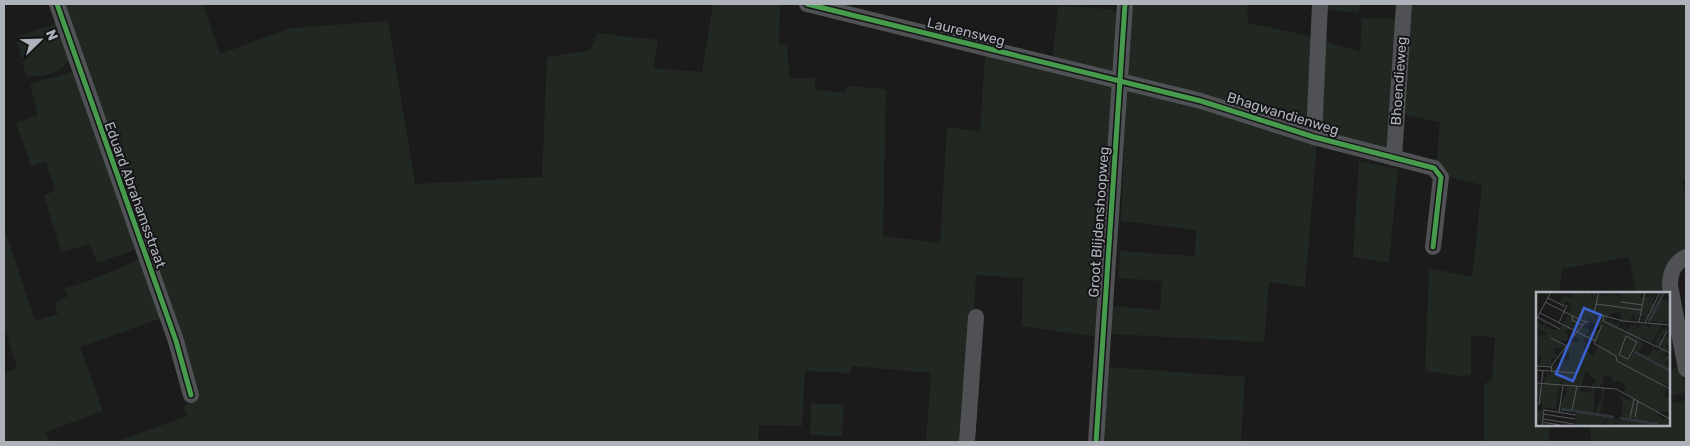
<svg xmlns="http://www.w3.org/2000/svg" width="1690" height="446" viewBox="0 0 1690 446" font-family="Rubik,sans-serif">
	<rect width="100%" height="100%" fill="#1b1b1b"/>
	<g fill="#212822">
		<path d="M 61,4 L 203,4 L 220,54 L 291,28 L 388,21 L 415,184 L 542,177 L 547,57 L 590,50 L 597,33 L 658,40 L 653,68 L 702,72 L 713,4 L 780,5 L 779,44 L 787,45 L 790,78 L 815,78 L 815,90 L 845,93 L 847,86 L 886,89 L 883,236 L 940,243 L 947,127 L 980,132 L 985,54 L 1113,87 L 1098,337 L 1022,326 L 1023,278 L 976,275 L 966,442 L 926,442 L 931,373 L 852,366 L 851,373 L 805,371 L 802,426 L 759,425 L 758,442 L 115,442 L 187,416 L 183,406 L 198,400 L 179,337 Z"/>
		<path d="M 1133,4 L 1247,4 L 1248,23 L 1315,37 L 1310,131 L 1128,78 Z"/>
		<path d="M 1327,4 L 1360,4 L 1359,13 L 1326,10 Z"/>
		<path d="M 1408,4 L 1686,4 L 1686,179 L 1682,180 L 1686,196 L 1686,254 L 1664,293 L 1636,293 L 1629,257 L 1562,269 L 1559,293 L 1538,294 L 1538,425 L 1550,425 L 1548,442 L 1484,442 L 1484,385 L 1492,378 L 1495,337 L 1471,336 L 1471,375 L 1460,376 L 1425,371 L 1429,268 L 1472,277 L 1482,185 L 1450,177 L 1447,170 L 1436,166 L 1440,122 L 1403,115 Z"/>
		<path d="M 1058,6 L 1110,9 L 1120,16 L 1115,73 L 1052,60 Z"/>
		<path d="M 1362,18 L 1397,19 L 1390,153 L 1317,133 L 1323,41 L 1360,51 Z"/>
		<path d="M 58,23 L 70,57 C 63,73 43,79 26,75 L 16,37 Z"/>
		<path d="M 75,71 L 138,249 L 97,263 L 90,244 L 61,252 L 44,195 L 55,191 L 46,162 L 31,166 L 16,123 L 38,115 L 30,84 Z"/>
		<path d="M 1127,85 L 1317,142 L 1305,287 L 1269,282 L 1264,342 L 1110,334 L 1113,306 L 1160,310 L 1162,281 L 1118,278 L 1120,251 L 1195,256 L 1196,230 L 1121,221 Z"/>
		<path d="M 1359,161 L 1398,169 L 1389,263 L 1353,257 Z"/>
		<path d="M 4,227 L 35,321 L 58,314 L 54,303 L 68,296 L 65,288 L 86,282 L 140,259 L 162,318 L 80,347 L 103,411 L 46,432 L 50,442 L 4,442 L 4,374 L 17,368 L 6,333 L 4,334 Z"/>
		<path d="M 1109,367 L 1245,377 L 1241,442 L 1103,442 Z"/>
		<path d="M 1681,367 L 1686,392 L 1669,397 L 1669,370 Z"/>
		<path d="M 1686,400 L 1686,442 L 1592,442 L 1589,425 L 1669,425 L 1669,404 Z"/>
		<path d="M 811,403 L 844,405 L 842,436 L 810,435 Z"/>
	</g>
	<g fill="none" stroke-linecap="round" stroke-linejoin="round">
		<g stroke="#505154" stroke-width="16">
			<path d="M 57,4 L 176,341 L 191,395"/>
			<path d="M 807,4 L 1201,101 L 1314,137 L 1434,168 L 1441,177 L 1433,247"/>
			<path d="M 1314,137 L 1320,4"/>
			<path d="M 1394,158 L 1404,4"/>
			<path d="M 1686,257 C 1674,263 1670,272 1670,286 L 1686,369"/>
			<path d="M 967,442 L 976,317"/>
			<path d="M 1096,442 L 1125,4"/>
		</g>
		<g stroke="#151517" stroke-width="8">
			<g id="cycleway">
				<path d="M 57,4 L 176,341 L 191,395"/>
				<path d="M 807,4 L 1201,101 L 1314,137 L 1434,168 L 1441,177 L 1433,247"/>
				<path d="M 1096,442 L 1125,4"/>
			</g>
		</g>
		<use href="#cycleway" stroke="#469c4c" stroke-width="5"/>
	</g>
	<g text-anchor="middle" dominant-baseline="central" stroke-width="4" stroke-linejoin="round" paint-order="stroke">
		<g font-size="14" fill="#aeb2bb" stroke="#151517">
			<text transform="translate(966 32) rotate(14)">Laurensweg</text>
			<text transform="translate(1399 81) rotate(-86)">Bhoendieweg</text>
			<text transform="translate(1283 114) rotate(17)">Bhagwandienweg</text>
			<text transform="translate(135 195) rotate(70)">Eduard Abrahamsstraat</text>
			<text transform="translate(1099 222) rotate(-86)">Groot Blijdenshoopweg</text>
		</g>
	</g>
	<g transform="translate(1536 292)">
		<rect width="134" height="134" fill="#1b1b1b"/>
		<path d="M 38,0 L 48,0 L 49,3 L 54,0 L 56,8 L 57,0 L 64,5 L 69,2 L 72,5 L 73,1 L 84,5 L 85,1 L 105,0 L 105,5 L 119,5 L 116,11 L 121,14 L 120,10 L 125,7 L 134,10 L 134,33 L 131,29 L 126,31 L 116,51 L 106,45 L 103,48 L 108,53 L 101,61 L 113,63 L 117,56 L 121,59 L 126,55 L 120,54 L 119,48 L 126,37 L 133,35 L 124,46 L 129,50 L 128,45 L 134,46 L 134,53 L 129,54 L 133,57 L 130,59 L 124,72 L 129,64 L 134,64 L 130,72 L 134,73 L 134,93 L 125,92 L 130,99 L 128,104 L 134,106 L 134,116 L 132,120 L 122,120 L 121,123 L 128,128 L 130,125 L 133,133 L 81,133 L 83,131 L 78,129 L 77,133 L 70,133 L 71,125 L 68,133 L 68,130 L 64,133 L 39,133 L 40,119 L 35,119 L 34,124 L 34,118 L 28,117 L 26,121 L 24,117 L 27,116 L 24,114 L 28,108 L 26,105 L 29,105 L 31,98 L 26,99 L 30,96 L 25,88 L 21,106 L 25,108 L 21,108 L 20,117 L 9,115 L 4,131 L 0,120 L 6,119 L 6,112 L 1,112 L 4,109 L 2,103 L 0,105 L 0,91 L 6,95 L 11,80 L 14,84 L 16,76 L 25,74 L 27,67 L 34,69 L 31,54 L 38,49 L 45,50 L 38,44 L 36,34 L 28,42 L 32,42 L 32,48 L 25,50 L 15,43 L 29,56 L 16,56 L 22,65 L 14,67 L 16,73 L 3,74 L 6,63 L 0,63 L 4,61 L 0,57 L 4,56 L 0,53 L 0,44 L 12,42 L 1,36 L 0,30 L 6,33 L 11,30 L 9,34 L 19,38 L 24,36 L 35,18 L 33,10 L 30,9 L 28,17 L 23,11 L 27,3 L 35,7 ZM 112,19 L 117,22 L 111,28 L 124,31 L 116,32 L 114,35 L 106,31 L 102,36 L 99,32 L 97,36 L 96,31 L 88,42 L 89,32 L 83,39 L 84,28 L 80,32 L 75,27 L 71,31 L 73,22 L 84,20 L 85,31 L 94,28 L 98,22 L 100,30 L 103,27 L 110,30 L 109,26 L 100,27 L 102,23 L 112,26 ZM 52,27 L 65,36 L 59,41 L 55,40 L 52,45 L 63,50 L 58,65 L 48,56 L 50,52 L 47,48 L 54,38 L 47,33 L 52,33 ZM 50,79 L 61,90 L 56,92 L 55,101 L 44,99 ZM 67,83 L 76,85 L 77,91 L 83,89 L 91,94 L 87,101 L 96,105 L 95,109 L 82,103 L 87,111 L 85,129 L 64,122 L 69,97 L 65,96 L 66,105 L 57,124 L 59,96 L 64,96 L 64,91 L 67,93 Z" fill="#212822" fill-rule="evenodd"/>
		<path fill="none" stroke="#2f373d" stroke-width="2.5" d="M 113,30 L 128,0M 99,60 L 134,79M 25,117 L 78,125M 84,126 L 122,132"/>
		<path fill="none" stroke="#56575b" stroke-width="1" d="M 63,0 L 58,21 L 87,29 L 134,33M 12,6 L 28,14M 9,10 L 49,30M 85,10 L 107,13M 60,12 L 106,18M 4,21 L 59,49 L 59,52 L 80,64 L 81,69 L 134,97M 68,23 L 67,29 L 134,61M 37,24 L 36,28 L 47,33M 1,25 L 24,37M 0,28 L 15,0M 103,30 L 109,0M 23,31 L 31,13M 109,31 L 124,0M 90,44 L 101,50 L 92,67 L 83,63 ZM 15,46 L 31,54M 59,49 L 66,33M 123,55 L 131,39M 0,74 L 16,75M 0,78 L 38,81M 15,79 L 16,73 L 41,40 L 50,29 L 53,30M 0,91 L 80,97 L 134,127M 3,113 L 7,79M 36,118 L 41,94M 23,120 L 27,93M 7,122 L 39,127M 99,125 L 102,109M 94,126 L 98,107M 7,127 L 38,132M 6,130 L 24,133M 6,133 L 8,118 L 40,123"/>
		<path fill="#3a62d2" fill-opacity="0.15" stroke="#3a62d2" stroke-width="2.5" d="M 48,16 L 65,23 L 37,89 L 20,82 Z"/>
		<rect width="134" height="134" fill="none" stroke="#aeb2bb" stroke-width="2.5"/>
	</g>
	<rect width="1690" height="446" fill="none" stroke="#aeb2bb" stroke-width="10"/>
	<g transform="translate(40 40) rotate(67)" stroke="#151517" stroke-width="4" paint-order="stroke">
	<path d="M0-4L9 19L0 12L-9 19Z" fill="#aeb2bb"/>
	<text y="-8" font-size="14" font-weight="bold" text-anchor="middle" fill="#aeb2bb">N</text>
	</g>
</svg>
